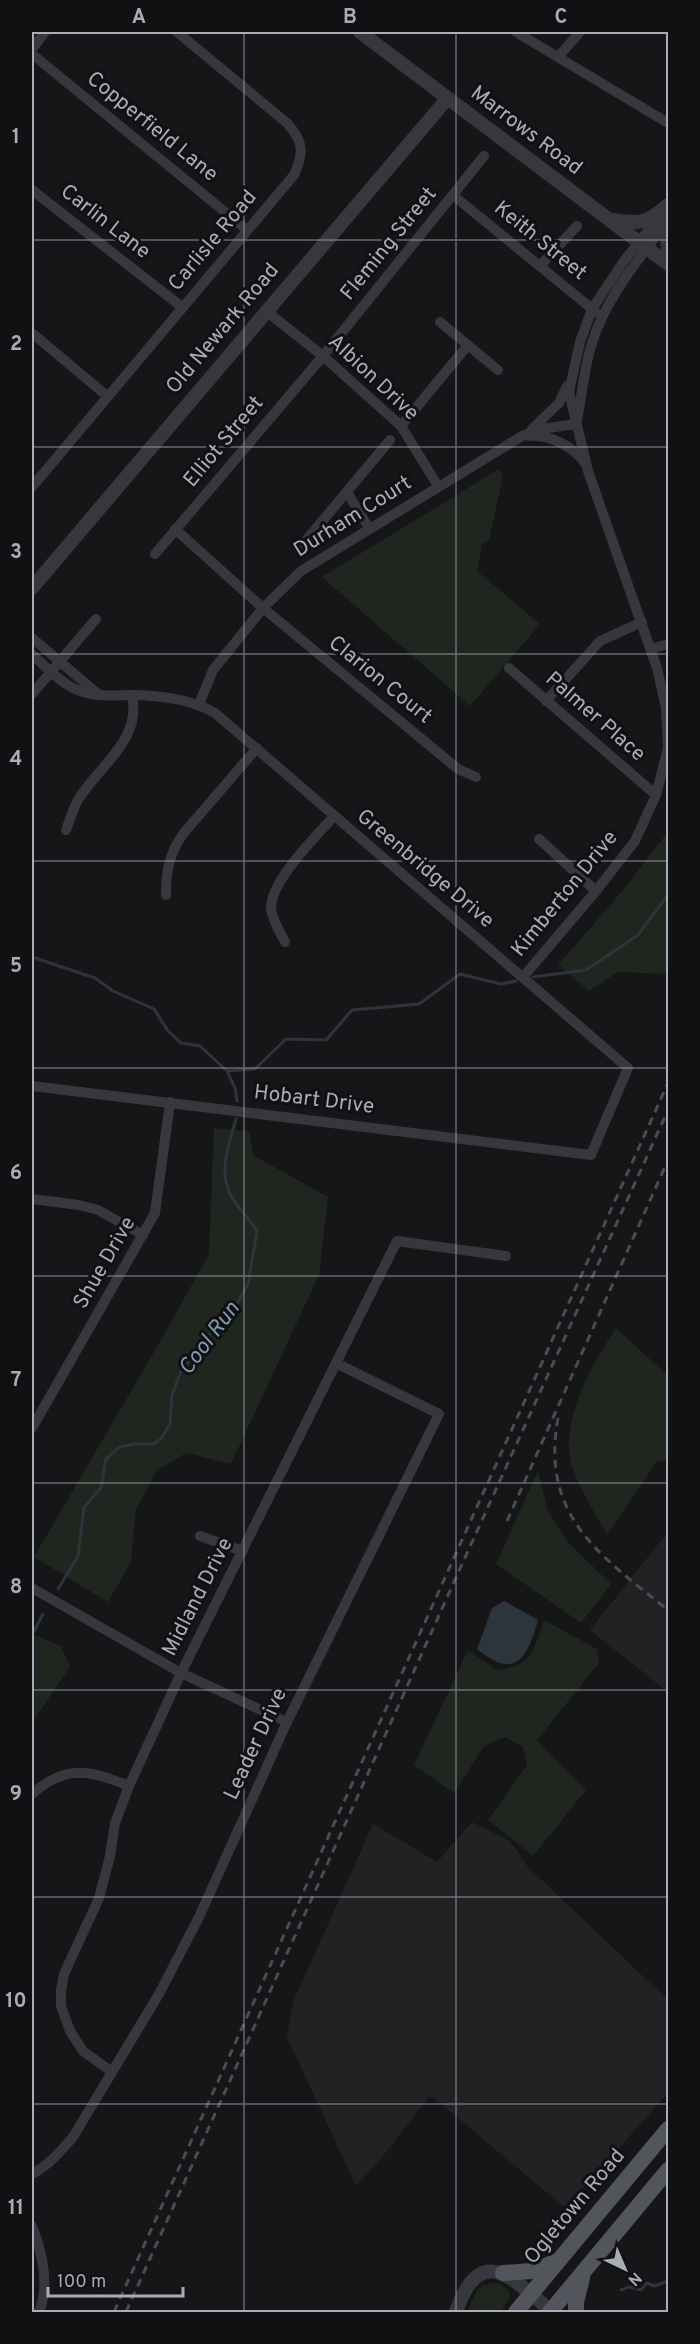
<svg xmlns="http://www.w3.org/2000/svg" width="700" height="2344" viewBox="0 0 700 2344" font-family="Overpass,sans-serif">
	<rect width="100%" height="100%" fill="#161618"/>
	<g fill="#222225">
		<path d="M 668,1532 L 668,1692 L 590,1630 Z"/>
		<path d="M 472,1822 L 510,1841 L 528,1867 L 668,2000 L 668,2093 L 565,2208 L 433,2097 L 429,2097 L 380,2160 L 356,2186 L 287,2037 L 293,2002 L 373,1824 L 437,1862 Z"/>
	</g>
	<g fill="#1e261f">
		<path d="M 499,469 L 503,476 L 489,540 L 482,544 L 477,571 L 540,624 L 470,706 L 322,577 Z"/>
		<path d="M 668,832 L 668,974 L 618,972 L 589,991 L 558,965 L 618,896 Z"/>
		<path d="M 214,1128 L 249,1131 L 253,1155 L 328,1197 L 319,1275 L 231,1464 L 186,1453 L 157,1470 L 136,1510 L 131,1562 L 108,1602 L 34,1557 L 165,1333 L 209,1254 Z"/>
		<path d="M 616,1328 L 668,1376 L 668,1462 L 658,1460 L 607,1535 C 596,1514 581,1492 573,1469 C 557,1425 592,1364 616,1328 Z"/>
		<path d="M 538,1471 L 548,1511 L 568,1542 L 611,1584 L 581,1623 L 496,1564 Z"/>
		<path d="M 544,1620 L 597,1649 L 599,1663 L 537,1740 L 586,1790 L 533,1856 L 488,1820 L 527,1765 L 523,1747 L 505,1737 L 484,1746 L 454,1793 L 414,1765 L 468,1650 L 496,1670 C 531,1667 534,1650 544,1620 Z"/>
		<path d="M 32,1634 L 61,1646 L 70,1667 L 32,1723 Z"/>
		<path d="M 489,2283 C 500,2282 509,2287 511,2298 L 508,2298 L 508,2302 L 500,2312 L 467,2312 L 477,2290 L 485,2284 L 488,2287 Z"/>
	</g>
	<path fill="#2c353c" d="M 504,1601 L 538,1620 C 527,1658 516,1681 477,1649 L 492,1608 Z"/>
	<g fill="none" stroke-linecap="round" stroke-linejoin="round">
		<g stroke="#2c353c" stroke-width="3">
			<path d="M 32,957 L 95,978 L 113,991 L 154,1009 L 168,1031 L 181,1043 L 200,1046 L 227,1071 L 235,1088 L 237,1101"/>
			<path d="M 533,977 L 586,970 L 638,935 L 668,895"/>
			<path d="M 227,1071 L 255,1069 L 286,1039 L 326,1040 L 352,1010 L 419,1004 L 460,974 L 501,984 L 516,981"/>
			<path d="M 58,1589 L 78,1556 L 84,1507 L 101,1488 L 106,1459 L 119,1447 L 135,1444 L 153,1444 L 161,1439 L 170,1424 L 172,1395 L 179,1376 L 194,1352 L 238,1302 L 248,1284 L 257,1231 C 251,1221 244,1214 237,1205 C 215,1178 228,1148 236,1119"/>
			<path d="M 32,1635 L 43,1614"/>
			<path d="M 621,2290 L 629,2287 L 641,2290 L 647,2283 L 654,2286 L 668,2281"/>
		</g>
		<g stroke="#37383d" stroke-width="10">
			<path d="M 516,32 L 668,123"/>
			<path d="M 32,49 L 45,32"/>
			<path d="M 32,54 L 247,230"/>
			<path d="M 558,57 L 580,32"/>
			<path d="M 32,190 L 182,307"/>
			<path d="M 454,196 L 597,313"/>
			<path d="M 540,266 L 577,226"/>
			<path d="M 266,311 L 323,356 L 401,426 L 438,486"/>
			<path d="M 440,322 L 498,370"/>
			<path d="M 32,333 L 107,396"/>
			<path d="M 577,420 C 582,395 584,368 592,343 C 606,297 640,258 668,220"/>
			<path d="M 401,426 L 468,345"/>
			<path d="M 532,429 L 559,403 L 567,386"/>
			<path d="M 528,436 C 549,434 573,446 585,463"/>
			<path d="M 32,487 L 294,175 C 304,153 304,142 287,123 L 177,32"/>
			<path d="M 347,492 L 369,528"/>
			<path d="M 175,529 L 263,608 L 458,769 L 476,777"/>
			<path d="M 303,544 L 390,440"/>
			<path d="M 155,554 L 323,356 L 484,156"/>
			<path d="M 32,638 L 98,694"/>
			<path d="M 651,649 L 668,644"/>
			<path d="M 32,654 C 44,665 59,682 75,689 C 94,698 113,695 134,695 C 162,696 191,699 215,713 L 628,1068 L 591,1155 L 32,1086"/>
			<path d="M 509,668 L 656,795"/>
			<path d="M 32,694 L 96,619"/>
			<path d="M 546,701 L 600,641 L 642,622"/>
			<path d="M 199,704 L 213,670 L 263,608 L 301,571 L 522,436 L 541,429 L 576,424"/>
			<path d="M 66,830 C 70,820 73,809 78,800 C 99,765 142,741 132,695"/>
			<path d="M 539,839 L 596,891"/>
			<path d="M 166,895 C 166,871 169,854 183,834 L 257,748"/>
			<path d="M 285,942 C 280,932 272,920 271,908 C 271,880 316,837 334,816"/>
			<path d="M 523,977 L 596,891 L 635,841 L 656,795 L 668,748 L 666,708 L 657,668 L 588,471 L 569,392 L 580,342 L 592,309 L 624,261 L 662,213"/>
			<path d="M 32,1199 L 79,1205 L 98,1210 L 143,1235"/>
			<path d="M 32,1428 L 155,1213 L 170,1102"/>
			<path d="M 200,1536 L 243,1551"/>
			<path d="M 32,1588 L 181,1673 L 287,1722"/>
			<path d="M 32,1794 C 66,1764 89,1770 129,1786"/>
			<path d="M 112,2072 L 83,2051 L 70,2031 L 61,2006 L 61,1990 L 64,1974 L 99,1898 L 110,1856 L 115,1823 L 129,1786 L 181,1673 L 397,1241 L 506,1256"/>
			<path d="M 32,2174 C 49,2165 61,2151 73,2137 L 159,1994 L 199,1917 L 287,1722 L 439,1414 L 336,1363"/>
			<path d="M 32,2226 C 42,2252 50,2285 39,2312"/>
		</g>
		<g stroke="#37383d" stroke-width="14">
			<path d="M 360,32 L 668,264"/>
			<path d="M 611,220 C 640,224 646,224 668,205"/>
			<path d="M 668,228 L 667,242 L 668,247"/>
			<path d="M 32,588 L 447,99"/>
			<path d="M 456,2312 C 480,2241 512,2278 551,2311"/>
		</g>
		<g stroke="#53555c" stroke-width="16">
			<path d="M 503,2273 L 532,2271 L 558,2261"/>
			<path d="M 516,2312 L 668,2129"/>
			<path d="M 550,2312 L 668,2170"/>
			<path d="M 576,2312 L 576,2302 L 582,2278"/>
		</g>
		<g stroke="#4a4c52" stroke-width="3" stroke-dasharray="8 6" stroke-linecap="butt">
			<path d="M 558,1418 C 540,1517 601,1556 668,1610"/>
			<path d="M 507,1521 L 668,1160"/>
			<path d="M 114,2312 L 668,1083"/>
			<path d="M 126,2312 L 458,1573 L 668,1110"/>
		</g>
	</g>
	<path fill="none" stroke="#a8adb8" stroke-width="1.5" stroke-opacity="0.55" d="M 244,32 L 244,2312M 456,32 L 456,2312M 32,240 L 668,240M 32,447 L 668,447M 32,654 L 668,654M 32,861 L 668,861M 32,1068 L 668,1068M 32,1276 L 668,1276M 32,1483 L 668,1483M 32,1690 L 668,1690M 32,1897 L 668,1897M 32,2104 L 668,2104"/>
	<g text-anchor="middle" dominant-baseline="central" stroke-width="6" stroke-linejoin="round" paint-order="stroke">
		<g font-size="21" fill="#a8adb8" stroke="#111113">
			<text transform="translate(152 127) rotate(39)">Copperfield Lane</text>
			<text transform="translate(526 131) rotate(37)">Marrows Road</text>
			<text transform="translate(105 222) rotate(38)">Carlin Lane</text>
			<text transform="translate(213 241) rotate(-50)">Carlisle Road</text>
			<text transform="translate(540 241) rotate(39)">Keith Street</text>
			<text transform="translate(389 244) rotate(-51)">Fleming Street</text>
			<text transform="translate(223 329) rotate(-50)">Old Newark Road</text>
			<text transform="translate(373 378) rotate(43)">Albion Drive</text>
			<text transform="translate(224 442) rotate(-50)">Elliot Street</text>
			<text transform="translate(353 517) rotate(-32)">Durham Court</text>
			<text transform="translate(380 680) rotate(39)">Clarion Court</text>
			<text transform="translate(595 717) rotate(41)">Palmer Place</text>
			<text transform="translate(425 869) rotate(40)">Greenbridge Drive</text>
			<text transform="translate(565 894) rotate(-51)">Kimberton Drive</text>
			<text transform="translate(314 1100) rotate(7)">Hobart Drive</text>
			<text transform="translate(105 1263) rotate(-60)">Shue Drive</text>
			<text transform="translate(198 1597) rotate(-63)">Midland Drive</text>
			<text transform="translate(256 1744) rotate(-65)">Leader Drive</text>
			<text transform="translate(575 2207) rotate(-50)">Ogletown Road</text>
		</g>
		<g font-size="22" font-style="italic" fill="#7f9bb3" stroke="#111113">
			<text transform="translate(210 1339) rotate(-53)">Cool Run</text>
		</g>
	</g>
	<rect width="700" height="2344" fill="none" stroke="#111113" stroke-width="66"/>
	<g transform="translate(625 2269) rotate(136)" stroke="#111113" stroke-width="4.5" paint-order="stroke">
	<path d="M0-4.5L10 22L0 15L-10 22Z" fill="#a8adb8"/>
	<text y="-9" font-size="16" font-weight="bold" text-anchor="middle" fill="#a8adb8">N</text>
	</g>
	<path d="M48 2287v9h135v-9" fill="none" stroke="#a8adb8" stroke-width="3"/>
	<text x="57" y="2287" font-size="18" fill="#a8adb8" stroke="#111113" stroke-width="4.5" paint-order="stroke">100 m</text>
	<rect x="33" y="33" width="634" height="2278" fill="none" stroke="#a8adb8" stroke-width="2"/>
	<g font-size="20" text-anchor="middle" font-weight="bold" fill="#a8adb8">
		<text x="139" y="23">A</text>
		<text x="350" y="23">B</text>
		<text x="561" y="23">C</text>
		<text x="16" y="143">1</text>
		<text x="16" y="350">2</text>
		<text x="16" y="558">3</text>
		<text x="16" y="765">4</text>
		<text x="16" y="972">5</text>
		<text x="16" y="1179">6</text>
		<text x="16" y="1386">7</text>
		<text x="16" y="1593">8</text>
		<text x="16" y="1800">9</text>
		<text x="16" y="2007">10</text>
		<text x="16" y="2214">11</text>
	</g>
</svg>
